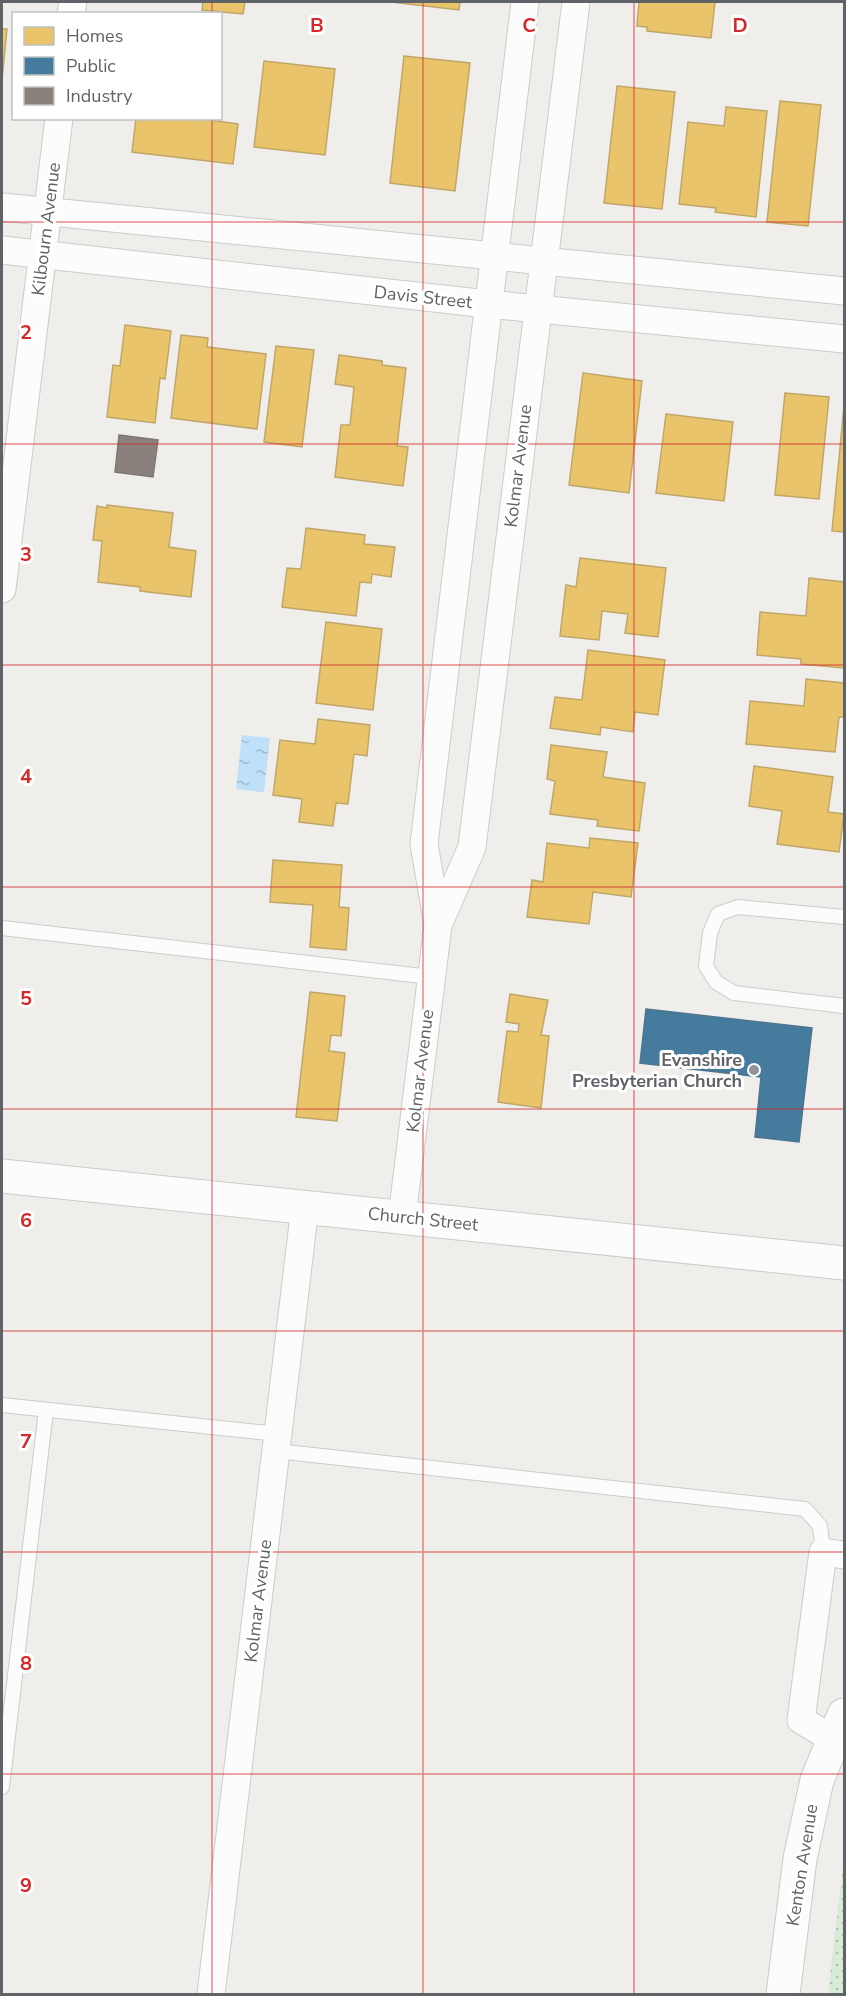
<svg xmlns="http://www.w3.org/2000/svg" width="846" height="1996" viewBox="0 0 846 1996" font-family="'Nunito Sans',sans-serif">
	<defs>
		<pattern id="park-dots" width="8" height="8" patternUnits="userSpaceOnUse" patternTransform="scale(1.5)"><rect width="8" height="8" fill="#d8ebd6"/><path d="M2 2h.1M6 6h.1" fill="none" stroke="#b2c2b1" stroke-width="1.8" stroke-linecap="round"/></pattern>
		<pattern id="water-ripples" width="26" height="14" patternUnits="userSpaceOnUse" patternTransform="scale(1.5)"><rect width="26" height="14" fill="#bfe0f9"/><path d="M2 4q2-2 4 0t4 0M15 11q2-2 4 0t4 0" fill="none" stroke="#9eb9cd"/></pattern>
	</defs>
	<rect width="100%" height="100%" fill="#efeeea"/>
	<path fill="url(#park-dots)" d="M 844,1856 L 844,1994 L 828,1994 L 844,1857 Z"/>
	<path fill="url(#water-ripples)" d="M 242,735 L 270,738 L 264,792 L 236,789 Z"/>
	<g fill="#e9c46a" stroke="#c0a769" stroke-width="1.5">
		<path d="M 203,2 L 245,2 L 243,14 L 202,10 Z"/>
		<path d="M 391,2 L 460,2 L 459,10 Z"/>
		<path d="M 639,2 L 715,2 L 711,38 L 647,31 L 647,27 L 637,26 Z"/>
		<path d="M 2,29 L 7,29 L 2,80 Z"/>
		<path d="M 404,56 L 470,63 L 455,191 L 390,183 Z"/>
		<path d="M 264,61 L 335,69 L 325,155 L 254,147 Z"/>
		<path d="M 617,86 L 675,92 L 662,209 L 604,203 Z"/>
		<path d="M 780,101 L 821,105 L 808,226 L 767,222 Z"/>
		<path d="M 726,107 L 767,111 L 756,217 L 715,212 L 716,208 L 679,204 L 688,122 L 724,126 Z"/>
		<path d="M 136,118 L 194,118 L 238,124 L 233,164 L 132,152 Z"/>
		<path d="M 125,325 L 171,331 L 165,379 L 160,378 L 155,423 L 107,417 L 113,365 L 120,366 Z"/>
		<path d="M 181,335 L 208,338 L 207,347 L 266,354 L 257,429 L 171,418 Z"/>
		<path d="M 276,346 L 314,350 L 302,447 L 264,442 Z"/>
		<path d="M 339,355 L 382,361 L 382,365 L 406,368 L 397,446 L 408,447 L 403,486 L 335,477 L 341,425 L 350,425 L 354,387 L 335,384 Z"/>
		<path d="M 583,373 L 642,381 L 629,493 L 569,485 Z"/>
		<path d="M 785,393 L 829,397 L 819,499 L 775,495 Z"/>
		<path d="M 844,406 L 844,532 L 832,531 Z"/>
		<path d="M 666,414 L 733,422 L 724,501 L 656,493 Z"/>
		<path d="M 107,505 L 173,513 L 169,547 L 196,551 L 191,597 L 140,591 L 140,587 L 98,582 L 102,541 L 93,540 L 97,506 L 107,508 Z"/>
		<path d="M 306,528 L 365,535 L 364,544 L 395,547 L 391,577 L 372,574 L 371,583 L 360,582 L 356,616 L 282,607 L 287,568 L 301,569 Z"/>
		<path d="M 580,558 L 666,568 L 658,637 L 625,633 L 628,614 L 602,611 L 599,640 L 560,636 L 566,585 L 576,587 Z"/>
		<path d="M 809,578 L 844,582 L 844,668 L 801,664 L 801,659 L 757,655 L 760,612 L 806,616 Z"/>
		<path d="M 326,622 L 382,629 L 373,710 L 316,703 Z"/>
		<path d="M 588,650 L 665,660 L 658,715 L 635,712 L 633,732 L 601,727 L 600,735 L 550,728 L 555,697 L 582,700 Z"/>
		<path d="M 806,679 L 844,683 L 844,717 L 839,717 L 835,752 L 746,744 L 750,701 L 804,706 Z"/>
		<path d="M 318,719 L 370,725 L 367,756 L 354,754 L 348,804 L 336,803 L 333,826 L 299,822 L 302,799 L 273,795 L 280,740 L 315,744 Z"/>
		<path d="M 551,745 L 607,752 L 603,777 L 645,783 L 639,831 L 597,826 L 598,820 L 550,814 L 555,781 L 547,779 Z"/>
		<path d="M 754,766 L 833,777 L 828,812 L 844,814 L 839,852 L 777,844 L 782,811 L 749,806 Z"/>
		<path d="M 590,838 L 638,843 L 631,897 L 593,892 L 589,924 L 527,917 L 532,880 L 543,882 L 547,843 L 589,848 Z"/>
		<path d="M 273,860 L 342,865 L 339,907 L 349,908 L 346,950 L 310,947 L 313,905 L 270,902 Z"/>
		<path d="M 310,992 L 345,996 L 341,1036 L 331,1035 L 329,1051 L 345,1053 L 337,1121 L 296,1117 Z"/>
		<path d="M 510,994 L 548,1000 L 541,1035 L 549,1036 L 541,1108 L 498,1102 L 507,1031 L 518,1032 L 519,1024 L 506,1022 Z"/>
	</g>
	<path fill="#457b9d" stroke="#4d748d" stroke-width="1.5" d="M 646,1009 L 812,1028 L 799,1142 L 755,1137 L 761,1077 L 640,1063 Z"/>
	<path fill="#8a817c" stroke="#7d7876" stroke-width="1.5" d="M 119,435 L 158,440 L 153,477 L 115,472 Z"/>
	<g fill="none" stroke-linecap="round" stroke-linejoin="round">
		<g stroke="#cbcccc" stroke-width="16">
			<g id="service">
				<path d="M 844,917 L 738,907 L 718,914 L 710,933 L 706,966 L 716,982 L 734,993 L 844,1006"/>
				<path d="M 2,928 L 431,977"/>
				<path d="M 2,1405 L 278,1434"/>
				<path d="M 276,1451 L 805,1509 L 820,1526 L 823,1552"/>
				<path d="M 2,1787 L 46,1410"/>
			</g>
		</g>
		<g stroke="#cbcccc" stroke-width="29">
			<g id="minor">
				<path d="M 71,14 L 73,2"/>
				<path d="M 2,207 L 844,291"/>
				<path d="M 2,250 L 488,304 L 844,339"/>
				<path d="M 2,589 L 59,118"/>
				<path d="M 438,925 L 424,844 L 525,2"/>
				<path d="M 402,1217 L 438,925 L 472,847 L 576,2"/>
				<path d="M 833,1739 L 801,1720 L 823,1552 L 844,1555"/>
				<path d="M 211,1994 L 305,1207"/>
			</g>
		</g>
		<g stroke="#cbcccc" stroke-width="35">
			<path id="tertiary" d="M 2,1176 L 844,1263"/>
		</g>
		<g stroke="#cacacb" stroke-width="35">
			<path id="secondary" d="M 783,1994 L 800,1859 L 817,1780 L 844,1715"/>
		</g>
		<use href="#service" stroke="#fdfcfc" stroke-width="14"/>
		<use href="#minor" stroke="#fdfcfc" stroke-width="27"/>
		<use href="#tertiary" stroke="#fdfcfc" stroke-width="33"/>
		<use href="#secondary" stroke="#fdfcfc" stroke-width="33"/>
	</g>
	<path fill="none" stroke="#d62828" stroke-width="1.5" stroke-opacity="0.55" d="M 212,2 L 212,14M 423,2 L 423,1994M 634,2 L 634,1994M 212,118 L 212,1994M 2,222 L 844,222M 2,444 L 844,444M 2,665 L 844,665M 2,887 L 844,887M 2,1109 L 844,1109M 2,1331 L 844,1331M 2,1552 L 844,1552M 2,1774 L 844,1774"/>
	<circle fill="#919496" stroke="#fff" stroke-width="2" cx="754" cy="1070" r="6"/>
	<g text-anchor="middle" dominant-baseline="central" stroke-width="6" stroke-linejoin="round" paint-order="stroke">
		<g font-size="18" fill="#5f6368" stroke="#fff">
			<text transform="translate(46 229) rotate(-83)">Kilbourn Avenue</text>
			<text transform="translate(423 297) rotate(6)">Davis Street</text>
			<text transform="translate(518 466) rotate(-83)">Kolmar Avenue</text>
			<text transform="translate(420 1071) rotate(-83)">Kolmar Avenue</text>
			<text transform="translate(423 1219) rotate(6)">Church Street</text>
			<text transform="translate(258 1601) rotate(-83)">Kolmar Avenue</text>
			<text transform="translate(802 1865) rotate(-81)">Kenton Avenue</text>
		</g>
		<g font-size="18" font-weight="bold" fill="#5f6368" stroke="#fff" text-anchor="end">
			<text x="742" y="1060">Evanshire<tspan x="742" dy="21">Presbyterian Church</tspan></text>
		</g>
	</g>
	<g font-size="20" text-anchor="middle" font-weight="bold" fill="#d62828" stroke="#fff" stroke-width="6" stroke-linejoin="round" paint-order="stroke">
		<text x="317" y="32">B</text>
		<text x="529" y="32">C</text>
		<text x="740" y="32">D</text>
		<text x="26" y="339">2</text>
		<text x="26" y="561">3</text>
		<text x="26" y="783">4</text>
		<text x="26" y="1005">5</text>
		<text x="26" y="1227">6</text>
		<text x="26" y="1448">7</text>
		<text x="26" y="1670">8</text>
		<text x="26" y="1892">9</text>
	</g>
	<rect width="846" height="1996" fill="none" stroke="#5f6368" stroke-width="6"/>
	<rect x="12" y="12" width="210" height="108" fill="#ffffff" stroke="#bfc1c3" stroke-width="1.5"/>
	<rect x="24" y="27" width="30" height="18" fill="#e9c46a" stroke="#bfc1c3" stroke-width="1.5"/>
	<text x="66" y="42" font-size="18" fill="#5f6368">Homes</text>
	<rect x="24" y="57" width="30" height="18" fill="#457b9d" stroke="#bfc1c3" stroke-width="1.5"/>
	<text x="66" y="72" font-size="18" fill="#5f6368">Public</text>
	<rect x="24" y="87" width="30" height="18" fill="#8a817c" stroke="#bfc1c3" stroke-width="1.5"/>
	<text x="66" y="102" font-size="18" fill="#5f6368">Industry</text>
</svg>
